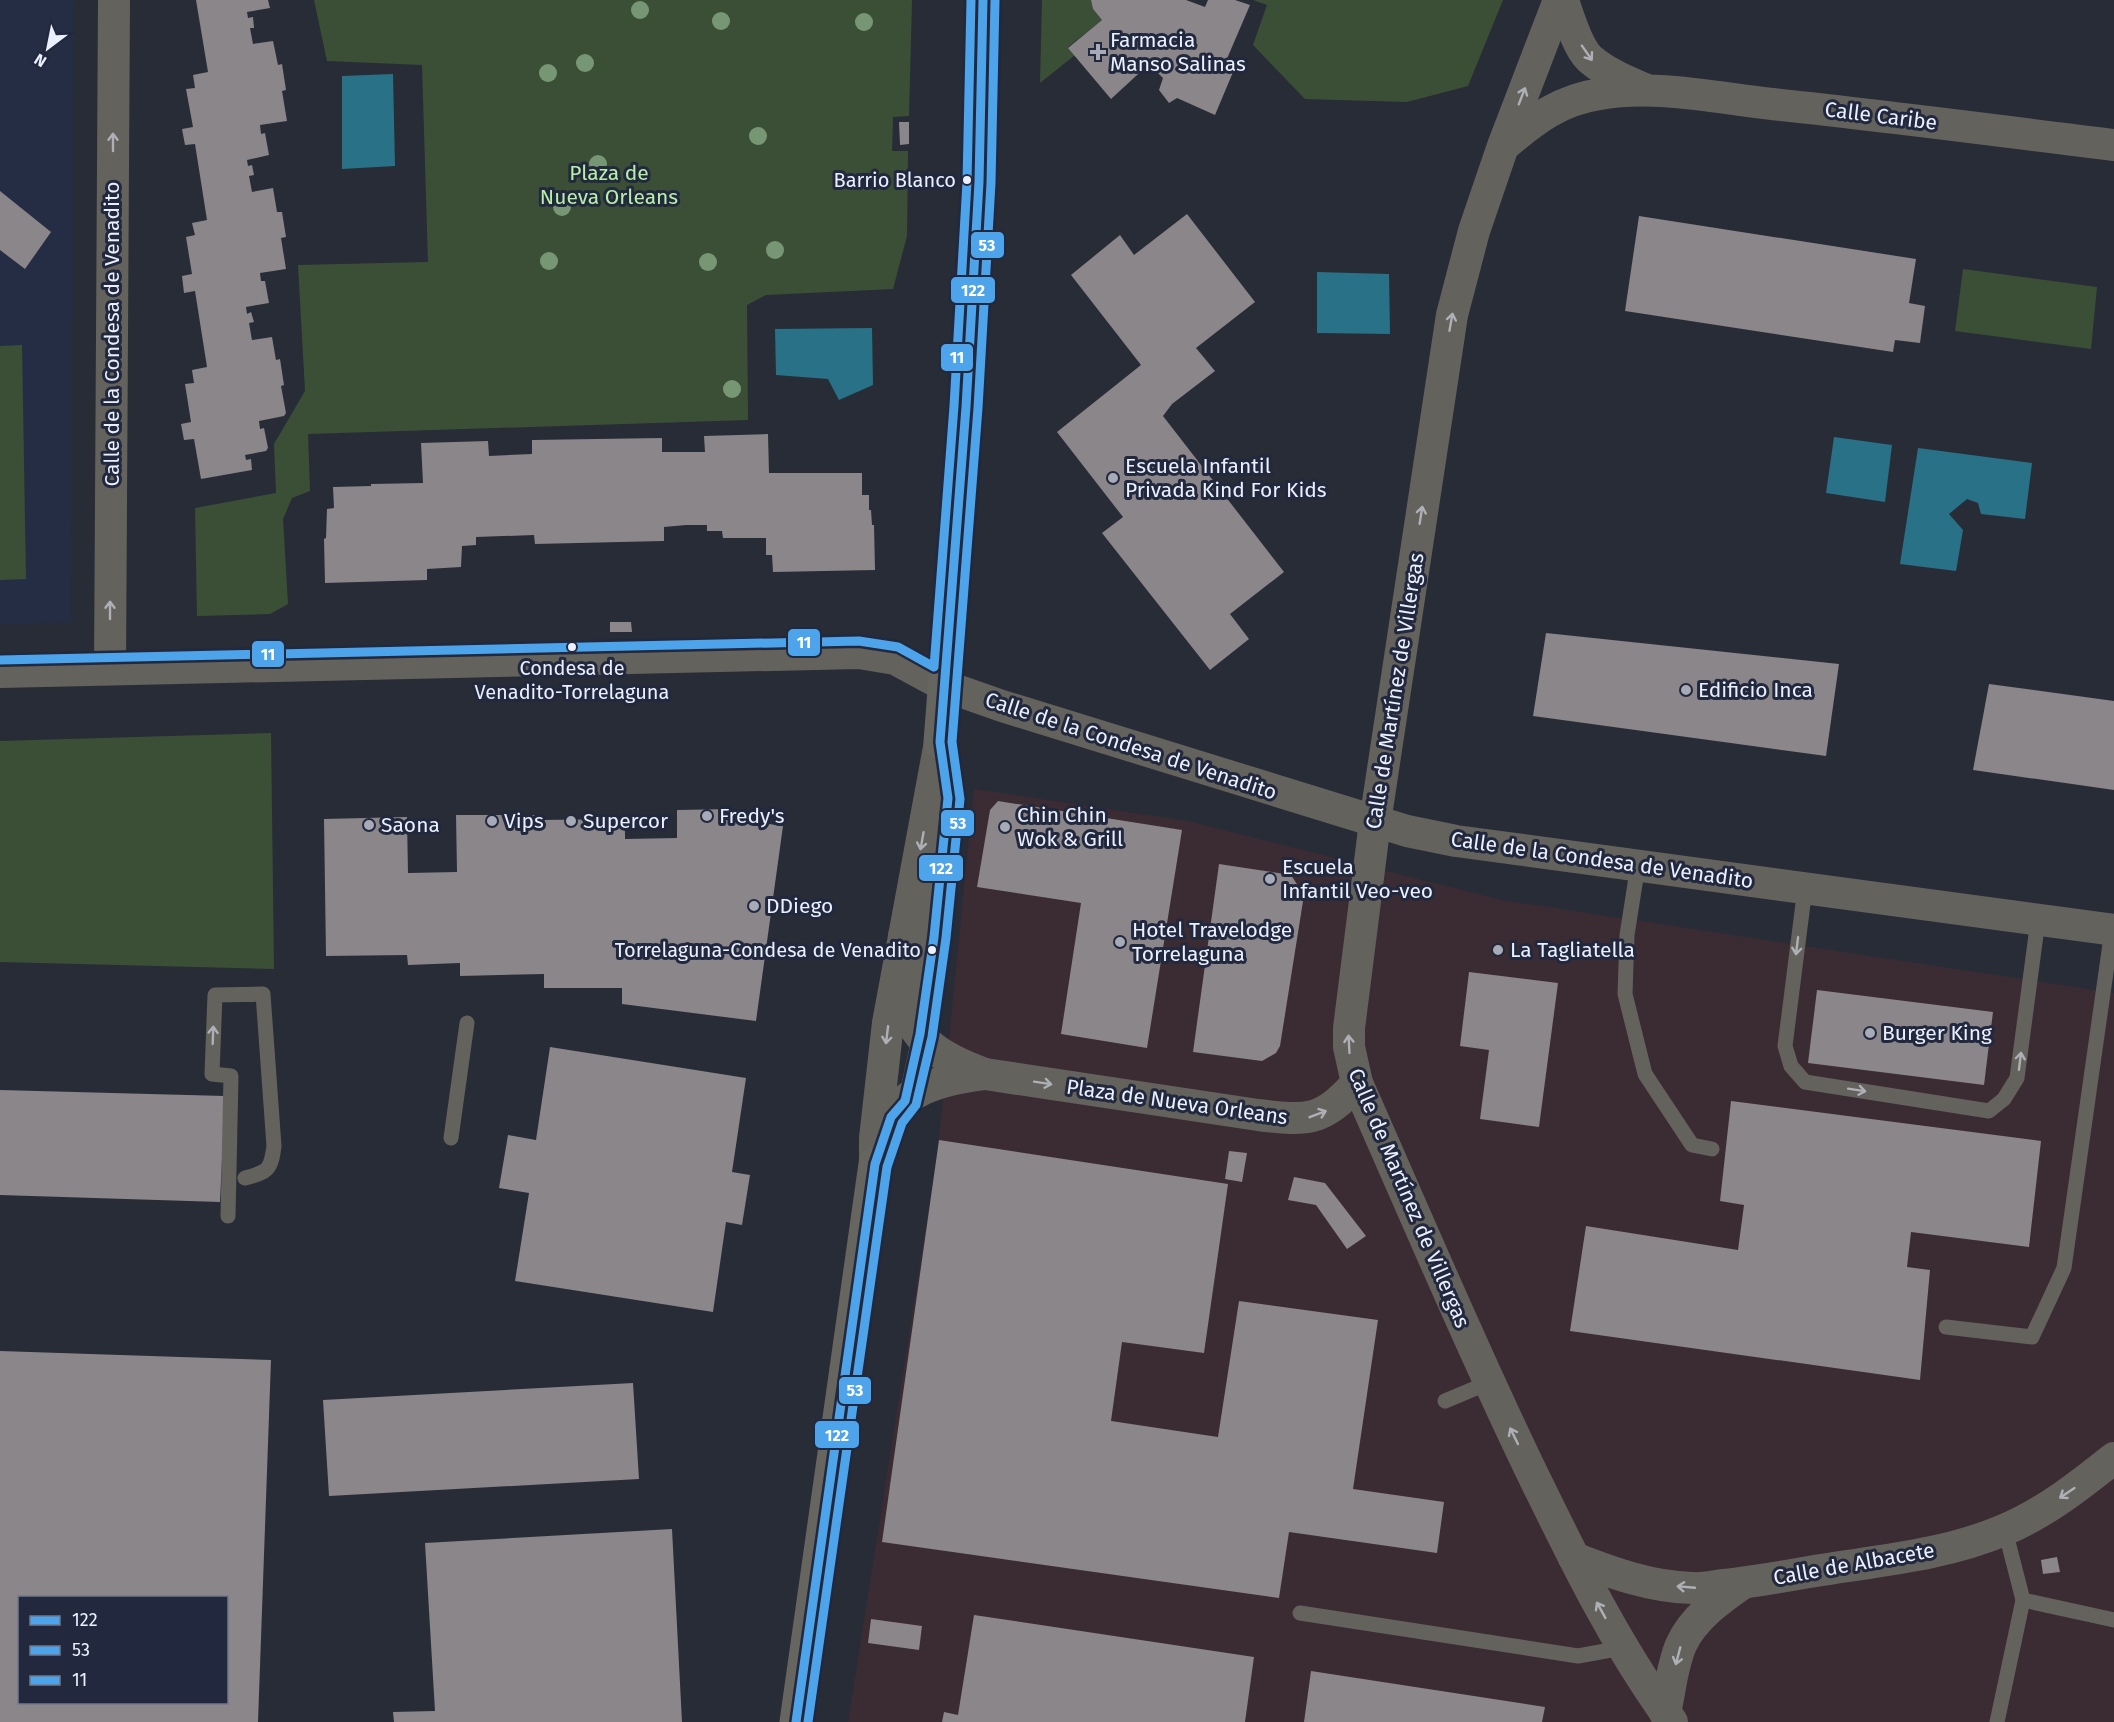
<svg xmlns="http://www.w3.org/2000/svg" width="2114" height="1722" viewBox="0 0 2114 1722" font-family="'Fira Sans',sans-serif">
	<rect width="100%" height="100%" fill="#282c37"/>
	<path fill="#3b2b33" d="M 974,789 L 1188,821 L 1502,900 L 2114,993 L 2114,1722 L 848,1722 L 937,1157 Z"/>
	<path fill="#252d45" d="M 0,0 L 74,0 L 71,623 L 0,624 Z"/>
	<g fill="#3b4f37">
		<path d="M 314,0 L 912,0 L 909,116 L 893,117 L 892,151 L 908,151 L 907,236 L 893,289 L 766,295 L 747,305 L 748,420 L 308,434 L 310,491 L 292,498 L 283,519 L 288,604 L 270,614 L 197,616 L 195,508 L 276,493 L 274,444 L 305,391 L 298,265 L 428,262 L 422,65 L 327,61 Z"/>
		<path d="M 1042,0 L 1091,0 L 1093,9 L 1102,20 L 1068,47 L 1075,55 L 1040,83 Z"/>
		<path d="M 1253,0 L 1503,0 L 1468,86 L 1407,102 L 1305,99 L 1253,45 L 1267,5 Z"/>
		<path d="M 1963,269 L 2097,287 L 2091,349 L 1955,331 Z"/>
		<path d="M 22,345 L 26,579 L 0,580 L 0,346 Z"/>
		<path d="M 271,733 L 274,969 L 0,962 L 0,741 Z"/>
	</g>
	<g fill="#297187">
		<path d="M 393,74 L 395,166 L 342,169 L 342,76 Z"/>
		<path d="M 1317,272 L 1389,274 L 1390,334 L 1317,333 Z"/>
		<path d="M 872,328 L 873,385 L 839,400 L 828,379 L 776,375 L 775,329 Z"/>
		<path d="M 1834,437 L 1892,445 L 1885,502 L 1826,493 Z"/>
		<path d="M 1918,448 L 2032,463 L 2025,519 L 1981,514 L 1978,503 L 1967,499 L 1949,514 L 1963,530 L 1956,571 L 1900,564 Z"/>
	</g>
	<g fill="#8a8689" fill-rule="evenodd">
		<path d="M 196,0 L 268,0 L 270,8 L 247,12 L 248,18 L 253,17 L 254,28 L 250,28 L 253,44 L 273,41 L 278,65 L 282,64 L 286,90 L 282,91 L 287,121 L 260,125 L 261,134 L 265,133 L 269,155 L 247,160 L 248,166 L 252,165 L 254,175 L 249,176 L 252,192 L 273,188 L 277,212 L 282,212 L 286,237 L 281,238 L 286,269 L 260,273 L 261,281 L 265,281 L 269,303 L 246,307 L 247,314 L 251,312 L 254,322 L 249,323 L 252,340 L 272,337 L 276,360 L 280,359 L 284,385 L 281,386 L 286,413 L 284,416 L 259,421 L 260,429 L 264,428 L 268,448 L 266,451 L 245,455 L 246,460 L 251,459 L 252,470 L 201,479 L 194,439 L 184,440 L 181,424 L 191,422 L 185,384 L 194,383 L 192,370 L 207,367 L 195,291 L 184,293 L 182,276 L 192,274 L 186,237 L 195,235 L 192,223 L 207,220 L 195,144 L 185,145 L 182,129 L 193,127 L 186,89 L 195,88 L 193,75 L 208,72 Z"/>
		<path d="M 1091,0 L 1186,0 L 1205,7 L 1208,0 L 1235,0 L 1250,5 L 1226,61 L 1236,65 L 1215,115 L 1177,98 L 1169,103 L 1159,90 L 1163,78 L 1149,64 L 1111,99 L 1068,48 L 1102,20 L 1093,9 Z"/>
		<path d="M 899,122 L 909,122 L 909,144 L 900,145 Z"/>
		<path d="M 0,191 L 51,232 L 25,269 L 0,250 Z"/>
		<path d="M 1187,214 L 1255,302 L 1196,348 L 1215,371 L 1172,404 L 1163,416 L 1284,572 L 1230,614 L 1249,639 L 1210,670 L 1102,533 L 1123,517 L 1057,432 L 1141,365 L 1071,275 L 1120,235 L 1134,255 Z"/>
		<path d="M 1639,216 L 1916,259 L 1909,303 L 1925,306 L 1920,343 L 1895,340 L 1893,352 L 1625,311 Z"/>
		<path d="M 768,434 L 769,473 L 862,473 L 862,495 L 869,495 L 869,510 L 871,510 L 872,525 L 874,525 L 875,570 L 773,572 L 772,555 L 766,555 L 766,538 L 723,538 L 722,531 L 707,531 L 707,525 L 686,525 L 664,527 L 664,541 L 535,544 L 534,535 L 476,537 L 476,545 L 462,546 L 461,567 L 427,569 L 427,580 L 325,583 L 324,539 L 326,538 L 327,509 L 334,508 L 333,487 L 371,486 L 371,484 L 423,483 L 421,443 L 488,441 L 489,456 L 532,454 L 532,440 L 662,438 L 662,452 L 705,452 L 704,436 Z"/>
		<path d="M 610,622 L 631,622 L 632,632 L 610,632 Z"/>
		<path d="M 1546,633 L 1839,664 L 1826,756 L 1533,716 Z"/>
		<path d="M 1989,684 L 2114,701 L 2114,790 L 1973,770 Z"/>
		<path d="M 998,801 L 1182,830 L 1147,1048 L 1061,1034 L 1081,903 L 977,887 L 990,810 Z"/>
		<path d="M 732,809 L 732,819 L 783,826 L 756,1021 L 622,1004 L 622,988 L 544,988 L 544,974 L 460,976 L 460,963 L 408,965 L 407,955 L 326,956 L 324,819 L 407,817 L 408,873 L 457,872 L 456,815 L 541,815 L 541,820 L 625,819 L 625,839 L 677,838 L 677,810 Z"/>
		<path d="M 1219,864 L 1291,875 L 1304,895 L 1280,1046 L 1276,1053 L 1262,1061 L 1193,1052 Z"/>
		<path d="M 1469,972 L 1558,983 L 1539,1127 L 1480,1119 L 1489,1050 L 1460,1046 Z"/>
		<path d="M 1817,990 L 1993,1012 L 1984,1085 L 1808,1063 Z"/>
		<path d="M 550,1047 L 746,1078 L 732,1172 L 750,1175 L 742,1225 L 726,1222 L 713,1312 L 515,1281 L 529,1193 L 499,1188 L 508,1135 L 536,1140 Z"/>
		<path d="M 0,1090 L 225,1096 L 220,1202 L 0,1195 Z"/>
		<path d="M 1731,1101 L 2041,1141 L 2029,1247 L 1911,1232 L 1907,1267 L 1930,1270 L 1920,1380 L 1570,1331 L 1586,1226 L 1738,1250 L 1744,1205 L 1720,1201 Z"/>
		<path d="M 939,1140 L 1228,1184 L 1204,1353 L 1122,1342 L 1111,1421 L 1218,1437 L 1239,1301 L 1378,1320 L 1353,1489 L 1444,1502 L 1437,1553 L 1289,1532 L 1279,1598 L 882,1542 Z"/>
		<path d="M 1229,1151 L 1247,1153 L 1242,1182 L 1225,1179 Z"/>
		<path d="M 1294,1177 L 1325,1183 L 1366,1236 L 1347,1249 L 1316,1205 L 1288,1200 Z"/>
		<path d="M 0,1351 L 271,1360 L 258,1722 L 0,1722 ZM 20,1598 L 226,1598 L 226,1702 L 20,1702 Z"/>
		<path d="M 633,1383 L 639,1479 L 329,1496 L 323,1400 Z"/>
		<path d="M 672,1529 L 682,1722 L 394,1722 L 393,1712 L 435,1711 L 425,1543 Z"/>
		<path d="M 2057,1557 L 2060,1572 L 2043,1574 L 2041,1560 Z"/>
		<path d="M 974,1615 L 1254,1657 L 1245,1722 L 942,1722 L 944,1712 L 958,1715 Z"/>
		<path d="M 871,1619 L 922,1626 L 919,1650 L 868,1643 Z"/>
		<path d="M 1311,1671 L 1545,1707 L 1542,1722 L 1304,1722 Z"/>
	</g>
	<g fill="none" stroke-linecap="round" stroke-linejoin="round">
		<g stroke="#64625d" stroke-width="15">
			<path d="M 1638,865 L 1627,935 L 1625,994 L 1645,1074 L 1692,1145 L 1712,1149"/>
			<path d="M 1805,888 L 1785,1046 L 1791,1066 L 1805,1082 L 1989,1111 L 2004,1099 L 2017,1078 L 2038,920"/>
			<path d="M 906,1098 L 920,1034"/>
			<path d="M 451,1138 L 467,1023"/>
			<path d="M 228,1216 L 231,1076 L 212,1074 L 215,995 L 263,994 L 274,1146 C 271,1170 268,1172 245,1178"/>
			<path d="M 1946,1327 L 2032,1337 L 2064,1268 L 2112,930"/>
			<path d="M 1445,1401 L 1488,1383"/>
			<path d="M 2023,1600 L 2114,1620"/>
			<path d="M 1300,1613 L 1578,1656 L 1622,1648"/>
			<path d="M 1997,1722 L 2023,1600 L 2005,1530"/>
		</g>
		<g stroke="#64625d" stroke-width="32">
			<path d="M 1559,0 L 1503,146 L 1474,231 L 1452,315 L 1375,822 L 1349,1028 L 1349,1047 L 1357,1083 C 1415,1214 1470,1345 1532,1473 C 1574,1559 1615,1644 1672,1722"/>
			<path d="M 1563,0 C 1568,16 1578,48 1590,59 C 1606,73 1628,82 1647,90"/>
			<path d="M 1506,144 C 1535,119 1560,100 1600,94 C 1655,84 1717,98 1772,104 C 1886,116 2000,131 2114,145"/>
			<path d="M 110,669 L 114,0"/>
			<path d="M 0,672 L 859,653 L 895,659 L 945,686 L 1002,706 L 1407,831 L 1456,841 L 2114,930"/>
			<path d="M 904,936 C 913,952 909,968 907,985 C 900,1037 943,1059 985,1074 L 1258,1115 C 1308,1121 1322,1122 1357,1083"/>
			<path d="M 926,992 L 934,937 L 948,803"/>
			<path d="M 882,1143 C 885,1131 889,1118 897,1108 C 918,1084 955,1078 985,1074"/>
			<path d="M 875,1164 L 875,1138 L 888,1023 L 940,742"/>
			<path d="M 1574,1558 C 1612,1573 1651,1587 1692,1588 C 1703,1589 1714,1586 1724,1585 C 1753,1582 1781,1577 1809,1572 C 1874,1561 1943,1556 2004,1530 C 2045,1513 2080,1485 2114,1458"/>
			<path d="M 1665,1713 C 1670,1691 1672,1666 1681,1645 C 1693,1618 1720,1599 1743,1583"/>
		</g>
		<g stroke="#676560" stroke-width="33">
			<path d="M 940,742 L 966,407 L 979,182 L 983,0"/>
			<path d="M 796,1722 L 875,1164"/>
		</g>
		<g stroke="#22283d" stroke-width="14">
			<path id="bus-1" d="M 796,1722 L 875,1164 L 891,1117 L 905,1101 L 920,1034 L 934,937 L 948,798 L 940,742 L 966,407 L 979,182 L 983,0"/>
		</g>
		<g stroke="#22283d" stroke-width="14">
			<path id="bus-2" d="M 808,1722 L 887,1167 L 902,1123 L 916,1105 L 932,1037 L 946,938 L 960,799 L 952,742 L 978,408 L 991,183 L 995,0"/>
		</g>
		<g stroke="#22283d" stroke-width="14">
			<path id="bus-3" d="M 0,660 L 859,641 L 898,647 L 934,667 L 954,406 L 967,182 L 971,0"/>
		</g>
		<use href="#bus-1" stroke="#4da4eb" stroke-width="9"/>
		<use href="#bus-2" stroke="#4da4eb" stroke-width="9"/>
		<use href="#bus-3" stroke="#4da4eb" stroke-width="9"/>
	</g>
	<g fill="#779774">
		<circle cx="640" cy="10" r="9"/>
		<circle cx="721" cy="21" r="9"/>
		<circle cx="864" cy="22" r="9"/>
		<circle cx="585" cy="63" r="9"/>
		<circle cx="548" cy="73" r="9"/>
		<circle cx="758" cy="136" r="9"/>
		<circle cx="598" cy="164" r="9"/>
		<circle cx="562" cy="207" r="9"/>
		<circle cx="775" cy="250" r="9"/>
		<circle cx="549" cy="261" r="9"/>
		<circle cx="708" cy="262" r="9"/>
		<circle cx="732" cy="389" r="9"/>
	</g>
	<defs><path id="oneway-shaft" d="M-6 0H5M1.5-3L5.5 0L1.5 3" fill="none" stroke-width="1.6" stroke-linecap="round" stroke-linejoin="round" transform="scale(1.5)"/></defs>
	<g stroke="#aeb0b6">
		<use href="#oneway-shaft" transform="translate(1587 53) rotate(55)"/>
		<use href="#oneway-shaft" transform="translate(1522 96) rotate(-69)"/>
		<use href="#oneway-shaft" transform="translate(113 142) rotate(-90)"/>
		<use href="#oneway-shaft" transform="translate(1451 322) rotate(-80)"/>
		<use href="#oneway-shaft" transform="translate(1421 515) rotate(-81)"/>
		<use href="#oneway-shaft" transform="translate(110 610) rotate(-90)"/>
		<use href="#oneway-shaft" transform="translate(922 841) rotate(100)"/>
		<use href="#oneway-shaft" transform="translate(1797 946) rotate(97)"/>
		<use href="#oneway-shaft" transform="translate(213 1035) rotate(-88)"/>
		<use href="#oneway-shaft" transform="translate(887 1035) rotate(97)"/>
		<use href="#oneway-shaft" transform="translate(1349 1044) rotate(-93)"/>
		<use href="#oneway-shaft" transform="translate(2020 1061) rotate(-83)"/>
		<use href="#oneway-shaft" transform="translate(1043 1083) rotate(9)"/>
		<use href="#oneway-shaft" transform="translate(1857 1090) rotate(9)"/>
		<use href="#oneway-shaft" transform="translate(1318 1114) rotate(-21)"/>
		<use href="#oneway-shaft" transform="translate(1514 1436) rotate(-116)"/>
		<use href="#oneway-shaft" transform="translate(2067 1493) rotate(146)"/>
		<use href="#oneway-shaft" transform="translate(1686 1587) rotate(-175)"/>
		<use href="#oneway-shaft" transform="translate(1601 1610) rotate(-119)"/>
		<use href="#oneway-shaft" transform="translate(1678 1656) rotate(105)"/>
	</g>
	<g fill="#a7abb8" stroke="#22283d" stroke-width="2">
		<path d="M1095 43h6v6h6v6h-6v6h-6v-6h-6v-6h6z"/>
		<circle cx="1113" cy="478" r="6"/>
		<circle cx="1686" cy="690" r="6"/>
		<circle cx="707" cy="816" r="6"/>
		<circle cx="492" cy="821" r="6"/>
		<circle cx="571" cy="821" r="6"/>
		<circle cx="369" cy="825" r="6"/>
		<circle cx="1005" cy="827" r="6"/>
		<circle cx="1270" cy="879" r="6"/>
		<circle cx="754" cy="906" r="6"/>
		<circle cx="1120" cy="942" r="6"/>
		<circle cx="1498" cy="950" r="6"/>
		<circle cx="1870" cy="1033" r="6"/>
	</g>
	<g fill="#ebf0fe" stroke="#22283d" stroke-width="2">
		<circle cx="967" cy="180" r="5"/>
		<circle cx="572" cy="647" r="5"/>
		<circle cx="932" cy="950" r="5"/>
	</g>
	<g text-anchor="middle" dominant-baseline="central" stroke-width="6" stroke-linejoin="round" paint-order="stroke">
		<g font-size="20" fill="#ebf0fe" stroke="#22283d" text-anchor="end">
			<text x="956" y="180">Barrio Blanco</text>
			<text x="572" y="668" text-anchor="middle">Condesa de<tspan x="572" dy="24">Venadito-Torrelaguna</tspan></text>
			<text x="921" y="950">Torrelaguna-Condesa de Venadito</text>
		</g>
		<g font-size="21" fill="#ebf0fe" stroke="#22283d" text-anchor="start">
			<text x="1110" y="40">Farmacia<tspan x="1110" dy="24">Manso Salinas</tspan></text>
			<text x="1125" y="466">Escuela Infantil<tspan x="1125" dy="24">Privada Kind For Kids</tspan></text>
			<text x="1698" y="690">Edificio Inca</text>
			<text x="1017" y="815">Chin Chin<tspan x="1017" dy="24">Wok &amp; Grill</tspan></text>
			<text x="719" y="816">Fredy's</text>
			<text x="504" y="821">Vips</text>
			<text x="583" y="821">Supercor</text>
			<text x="381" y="825">Saona</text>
			<text x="1282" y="867">Escuela<tspan x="1282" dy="24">Infantil Veo-veo</tspan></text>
			<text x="766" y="906">DDiego</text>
			<text x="1132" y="930">Hotel Travelodge<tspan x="1132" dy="24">Torrelaguna</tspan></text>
			<text x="1510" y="950">La Tagliatella</text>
			<text x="1882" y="1033">Burger King</text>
		</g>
		<g font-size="21" fill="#ebf0fe" stroke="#22283d">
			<text transform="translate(1881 116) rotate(7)">Calle Caribe</text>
			<text transform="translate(112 334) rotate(-90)">Calle de la Condesa de Venadito</text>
			<text transform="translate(1395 691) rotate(-81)">Calle de Martínez de Villergas</text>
			<text transform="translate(1131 746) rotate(18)">Calle de la Condesa de Venadito</text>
			<text transform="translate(1602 860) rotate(8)">Calle de la Condesa de Venadito</text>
			<text transform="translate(1177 1102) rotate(8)">Plaza de Nueva Orleans</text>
			<text transform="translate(1409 1198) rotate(67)">Calle de Martínez de Villergas</text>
			<text transform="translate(1854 1564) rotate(-10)">Calle de Albacete</text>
		</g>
		<g font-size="21" fill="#b7efa6" stroke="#22283d">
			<text x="609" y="173">Plaza de<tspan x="609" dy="24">Nueva Orleans</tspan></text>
		</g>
	</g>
	<g stroke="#22283d" stroke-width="2">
		<rect x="970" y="231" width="35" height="28" rx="6" fill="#4da4eb"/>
		<rect x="950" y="276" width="46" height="28" rx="6" fill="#4da4eb"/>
		<rect x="940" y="343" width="34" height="29" rx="6" fill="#4da4eb"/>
		<rect x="787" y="628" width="34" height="29" rx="6" fill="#4da4eb"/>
		<rect x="251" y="640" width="34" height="28" rx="6" fill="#4da4eb"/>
		<rect x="940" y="809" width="35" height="28" rx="6" fill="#4da4eb"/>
		<rect x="918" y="854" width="46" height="28" rx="6" fill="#4da4eb"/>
		<rect x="838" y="1376" width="34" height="29" rx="6" fill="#4da4eb"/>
		<rect x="814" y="1420" width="46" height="29" rx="6" fill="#4da4eb"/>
	</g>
	<g font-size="16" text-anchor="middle" font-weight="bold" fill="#fff">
		<text x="987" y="251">53</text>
		<text x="973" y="296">122</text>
		<text x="957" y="363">11</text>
		<text x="804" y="648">11</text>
		<text x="268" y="660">11</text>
		<text x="958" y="829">53</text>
		<text x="941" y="874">122</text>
		<text x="855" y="1396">53</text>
		<text x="837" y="1441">122</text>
	</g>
	<rect x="18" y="1596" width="210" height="108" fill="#22283d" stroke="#72788a" stroke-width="1.5"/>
	<rect x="30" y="1616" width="30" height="9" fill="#4da4eb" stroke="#72788a" stroke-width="1.5"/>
	<text x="72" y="1626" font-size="18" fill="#ebf0fe">122</text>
	<rect x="30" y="1646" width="30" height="9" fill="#4da4eb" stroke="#72788a" stroke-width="1.5"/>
	<text x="72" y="1656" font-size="18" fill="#ebf0fe">53</text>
	<rect x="30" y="1676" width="30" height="9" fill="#4da4eb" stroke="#72788a" stroke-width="1.5"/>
	<text x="72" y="1686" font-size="18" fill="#ebf0fe">11</text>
	<g transform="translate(48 48) rotate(212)" stroke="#22283d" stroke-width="4.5" paint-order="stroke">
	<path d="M0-4.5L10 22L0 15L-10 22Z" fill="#ebf0fe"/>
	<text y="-9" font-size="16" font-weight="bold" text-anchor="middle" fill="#ebf0fe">N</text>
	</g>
</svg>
